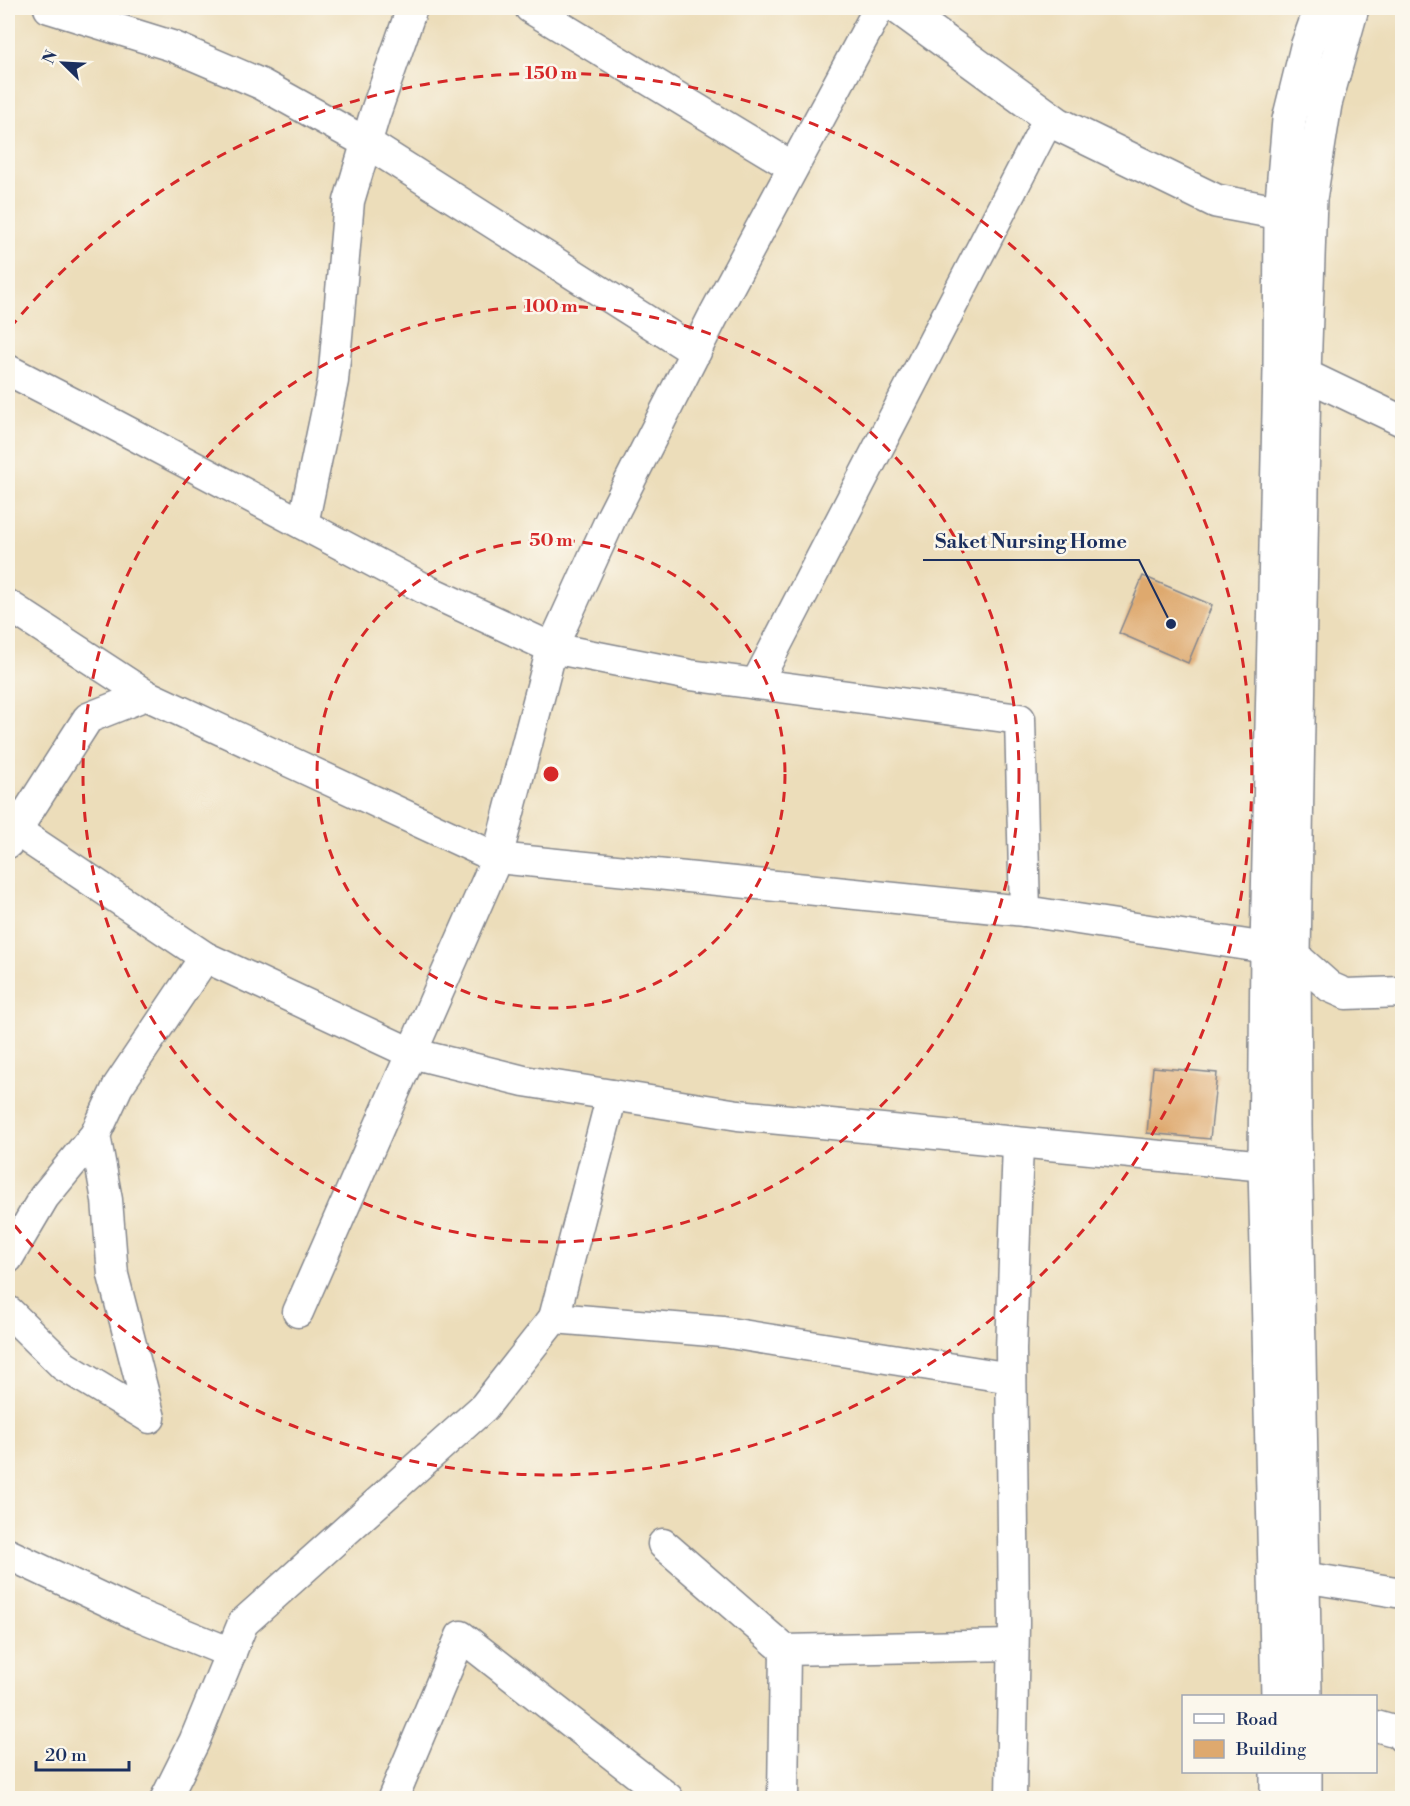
<svg xmlns="http://www.w3.org/2000/svg" width="1410" height="1806" viewBox="0 0 1410 1806" font-family="'Libre Bodoni',serif">
	<rect width="100%" height="100%" fill="#fbf7ec"/>
	<filter id="ink" filterUnits="userSpaceOnUse"><feTurbulence type="fractalNoise" baseFrequency=".0167" numOctaves="2"/><feDisplacementMap in="SourceGraphic" scale="12" xChannelSelector="R" yChannelSelector="G"/><feConvolveMatrix kernelMatrix="1 2 1 2 8 2 1 2 1" color-interpolation-filters="sRGB"/></filter>
	<filter id="wash" filterUnits="userSpaceOnUse"><feTurbulence type="fractalNoise" baseFrequency=".008" numOctaves="4" result="noise"/><feDisplacementMap in="SourceGraphic" scale="24" xChannelSelector="R" yChannelSelector="G"/><feGaussianBlur stdDeviation="1.35" result="paint"/><feColorMatrix in="noise" values="0 0 0 0 0 0 0 0 0 0 0 0 0 0 0 0 0 1.4 0 .05"/><feComposite in="paint" operator="in"/></filter>
	<g filter="url(#wash)">
		<rect width="100%" height="100%" fill="#ecddba"/>
		<g id="blocks">
			<g fill="#dea96e">
				<path d="M 1143,576 L 1212,605 L 1188,663 L 1119,633 Z"/>
				<path d="M 1153,1067 L 1217,1073 L 1210,1139 L 1147,1133 Z"/>
			</g>
		</g>
	</g>
	<g filter="url(#ink)">
		<use href="#blocks" fill-opacity="0" stroke="#84868c" stroke-width="1.5"/>
		<g fill="none" stroke-linecap="round" stroke-linejoin="round">
			<g stroke="#84868c" stroke-width="33">
				<g id="minor">
					<path d="M 49,8 L 172,46 L 261,84 L 367,143 L 696,352"/>
					<path d="M 530,8 L 793,167"/>
					<path d="M 8,370 L 113,424 L 429,591 L 552,648 L 690,675 L 1020,719 L 1025,911"/>
					<path d="M 1304,374 L 1402,421"/>
					<path d="M 303,524 L 333,381 L 349,201 L 375,114 L 412,8"/>
					<path d="M 8,605 L 146,695"/>
					<path d="M 756,684 L 1049,118"/>
					<path d="M 8,825 L 205,957 L 411,1053 L 524,1081 L 738,1115 L 1265,1166"/>
					<path d="M 8,843 L 88,718 L 146,695 L 497,858 L 1025,911 L 1267,948 L 1294,955 L 1330,987 L 1346,994 L 1402,992"/>
					<path d="M 8,1258 L 44,1197 L 95,1135 L 118,1086 L 205,957"/>
					<path d="M 8,1311 L 64,1366 L 150,1418 L 113,1275 L 107,1200 L 95,1135"/>
					<path d="M 298,1312 L 497,858 L 552,648 L 611,518 L 715,313 L 879,8"/>
					<path d="M 554,1318 L 612,1095"/>
					<path d="M 663,1544 L 785,1650"/>
					<path d="M 8,1554 L 135,1614 L 231,1653"/>
					<path d="M 1303,1577 L 1402,1593"/>
					<path d="M 1376,1726 L 1397,1732 L 1402,1737"/>
					<path d="M 166,1798 L 194,1742 L 243,1623 L 484,1407 L 554,1318 L 723,1332 L 1011,1378"/>
					<path d="M 393,1798 L 461,1636 L 668,1798"/>
					<path d="M 783,1798 L 785,1650 L 1013,1645"/>
					<path d="M 1011,1798 L 1014,1623 L 1011,1350 L 1018,1143"/>
				</g>
			</g>
			<g stroke="#84868c" stroke-width="36">
				<path id="tertiary" d="M 899,8 L 1058,124 L 1216,201 L 1308,218"/>
			</g>
			<g stroke="#84868c" stroke-width="36">
				<g id="primary">
					<path d="M 1278,1696 L 1265,1166 L 1267,948 L 1280,369 L 1281,212 L 1289,120 L 1307,47 L 1321,8"/>
					<path d="M 1305,1696 L 1295,1126 L 1294,955 L 1304,374 L 1310,199 L 1325,104 L 1352,8"/>
					<path d="M 1277,1798 L 1277,1772"/>
					<path d="M 1305,1798 L 1305,1772"/>
				</g>
			</g>
			<use href="#minor" stroke="#fff" stroke-width="30"/>
			<use href="#tertiary" stroke="#fff" stroke-width="33"/>
			<use href="#primary" stroke="#fff" stroke-width="33"/>
		</g>
	</g>
	<g fill="none" stroke="#d62828" stroke-width="3" stroke-dasharray="10 8">
		<circle cx="551" cy="774" r="234"/>
		<circle cx="551" cy="774" r="468"/>
		<path d="M10 328A701 701 0 1 1 10 1220"/>
	</g>
	<circle cx="551" cy="774" r="9" fill="#d62828" stroke="#fbf7ec" stroke-width="3"/>
	<g font-size="18" text-anchor="middle" font-weight="bold" fill="#d62828" stroke="#fbf7ec" stroke-width="5" stroke-linejoin="round" paint-order="stroke">
		<text x="551" y="79">150 m</text>
		<text x="551" y="312">100 m</text>
		<text x="551" y="546">50 m</text>
	</g>
	<path fill="none" stroke="#1b2f5e" stroke-width="2" d="M1171 624L1139 560H923"/>
	<circle fill="#1b2f5e" stroke="#fbf7ec" stroke-width="2" cx="1171" cy="624" r="6"/>
	<g font-size="20" text-anchor="middle" font-weight="bold" fill="#1b2f5e" stroke="#fbf7ec" stroke-width="5" stroke-linejoin="round" paint-order="stroke">
		<text x="1031" y="548">Saket Nursing Home</text>
	</g>
	<rect width="1410" height="1806" fill="none" stroke="#fbf7ec" stroke-width="30"/>
	<rect x="1182" y="1695" width="195" height="78" fill="#fbf7ec" stroke="#a1a7b3" stroke-width="1.5"/>
	<rect x="1194" y="1714" width="30" height="9" fill="#ffffff" stroke="#a1a7b3" stroke-width="1.5"/>
	<text x="1236" y="1725" font-size="18" fill="#1b2f5e">Road</text>
	<rect x="1194" y="1740" width="30" height="18" fill="#dea96e" stroke="#a1a7b3" stroke-width="1.5"/>
	<text x="1236" y="1755" font-size="18" fill="#1b2f5e">Building</text>
	<g transform="translate(63 63) rotate(294)" stroke="#fbf7ec" stroke-width="4.5" paint-order="stroke">
	<path d="M0-4.5L10 22L0 15L-10 22Z" fill="#1b2f5e"/>
	<text y="-9" font-size="16" font-weight="bold" text-anchor="middle" fill="#1b2f5e">N</text>
	</g>
	<path d="M36 1761v9h93v-9" fill="none" stroke="#1b2f5e" stroke-width="3"/>
	<text x="45" y="1761" font-size="18" fill="#1b2f5e" stroke="#fbf7ec" stroke-width="4.5" paint-order="stroke">20 m</text>
</svg>
